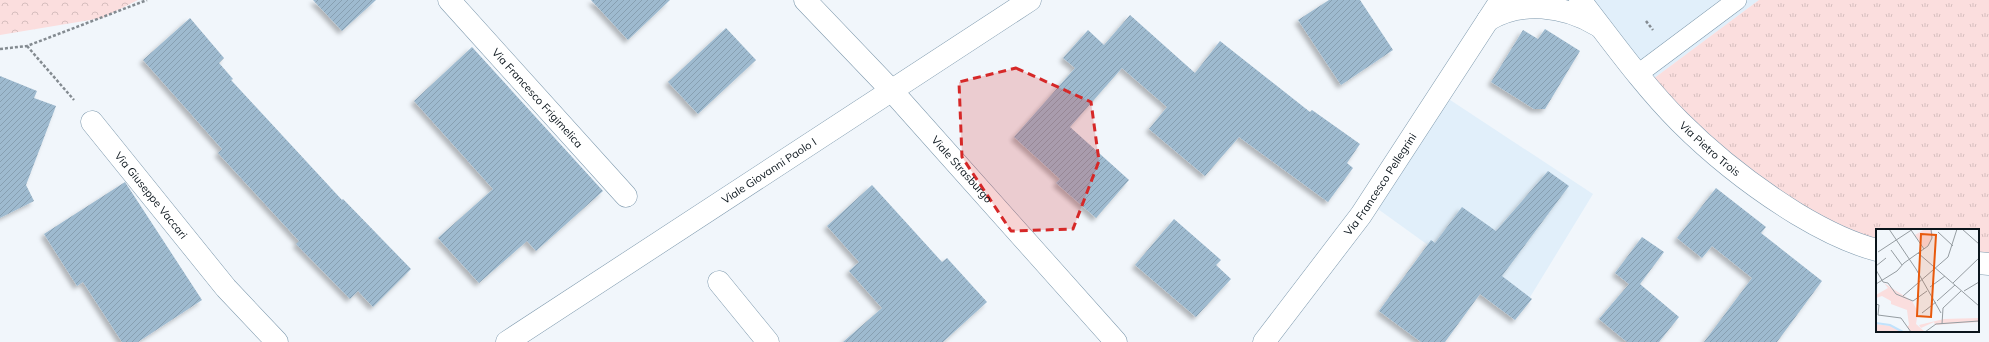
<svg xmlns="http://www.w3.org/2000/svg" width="1989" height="342" viewBox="0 0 1989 342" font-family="Mulish,sans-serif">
	<defs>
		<pattern id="grass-tufts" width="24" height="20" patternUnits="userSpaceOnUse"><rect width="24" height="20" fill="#fbdede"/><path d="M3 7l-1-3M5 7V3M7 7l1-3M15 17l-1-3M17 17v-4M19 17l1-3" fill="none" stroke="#d6bebe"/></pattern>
		<pattern id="forest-crowns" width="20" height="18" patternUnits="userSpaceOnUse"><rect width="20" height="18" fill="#fbdede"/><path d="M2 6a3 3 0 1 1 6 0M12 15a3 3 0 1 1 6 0" fill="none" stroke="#d6bebe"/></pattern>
		<pattern id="building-hatch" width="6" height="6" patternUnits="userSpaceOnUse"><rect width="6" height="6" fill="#9ebacf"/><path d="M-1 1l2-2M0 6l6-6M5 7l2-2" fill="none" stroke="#879fb1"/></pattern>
		<filter id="shadow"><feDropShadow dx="-3.5" dy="3.5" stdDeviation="2" flood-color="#0004"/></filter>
	</defs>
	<rect width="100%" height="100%" fill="#f1f6fb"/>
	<g fill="#e1effa">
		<path d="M 1579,0 L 1759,0 L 1653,79 Z"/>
		<path d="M 1432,88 L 1593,194 L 1521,312 L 1364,199 Z"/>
	</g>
	<path fill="url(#grass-tufts)" d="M 1759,0 L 1989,0 L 1989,271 L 1978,270 L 1978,230 L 1877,230 L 1877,245 L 1759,201 L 1653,79 Z"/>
	<path fill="url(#forest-crowns)" d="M 0,0 L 138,0 L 102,18 L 0,35 Z"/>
	<g fill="url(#building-hatch)" filter="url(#shadow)">
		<path d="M 313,0 L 376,0 L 342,31 Z"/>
		<path d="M 591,0 L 670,0 L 628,40 Z"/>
		<path d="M 1329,0 L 1360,0 L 1393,50 L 1341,85 L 1298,20 Z"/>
		<path d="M 1130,15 L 1195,73 L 1220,41 L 1310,112 L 1312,110 L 1360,144 L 1347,163 L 1353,168 L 1328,202 L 1239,137 L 1205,176 L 1149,129 L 1167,107 L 1122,68 L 1070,127 L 1129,180 L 1096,218 L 1056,183 L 1060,179 L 1014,137 L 1075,68 L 1063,58 L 1088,30 L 1104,45 Z"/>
		<path d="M 190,18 L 224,58 L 219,63 L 233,79 L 231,80 L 342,200 L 343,199 L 411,269 L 373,307 L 358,291 L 350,299 L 296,244 L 299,241 L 218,153 L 222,149 L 143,60 Z"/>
		<path d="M 726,28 L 756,60 L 698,114 L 668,82 Z"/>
		<path d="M 1545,29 L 1580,51 L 1545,109 L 1534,109 L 1491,82 L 1523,30 L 1538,39 Z"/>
		<path d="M 472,47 L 603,191 L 536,251 L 527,241 L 479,283 L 438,238 L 493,189 L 414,101 Z"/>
		<path d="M 0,76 L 37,91 L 34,98 L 56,106 L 26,185 L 34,201 L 0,218 Z"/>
		<path d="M 1548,171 L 1569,186 L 1502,276 L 1532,299 L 1515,320 L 1480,294 L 1445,342 L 1421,342 L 1379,311 L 1431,240 L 1435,243 L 1462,207 L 1496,231 Z"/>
		<path d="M 125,182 L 202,300 L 138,342 L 122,342 L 83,282 L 77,286 L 44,234 Z"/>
		<path d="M 872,185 L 942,262 L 947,258 L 987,302 L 943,342 L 843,342 L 882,308 L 849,271 L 859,262 L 827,226 Z"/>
		<path d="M 1716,188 L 1766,227 L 1761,233 L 1822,281 L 1777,342 L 1704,342 L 1752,278 L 1712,246 L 1702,258 L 1677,238 Z"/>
		<path d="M 1174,219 L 1221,260 L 1216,265 L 1231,279 L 1196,317 L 1135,265 Z"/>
		<path d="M 1642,237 L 1664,252 L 1640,284 L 1679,317 L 1659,342 L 1627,342 L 1599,319 L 1629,284 L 1615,273 Z"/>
	</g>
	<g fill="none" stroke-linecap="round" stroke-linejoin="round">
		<g stroke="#7f9aae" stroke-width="20">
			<path id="lane" d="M 1638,74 L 1737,0"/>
		</g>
		<g stroke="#7f9aae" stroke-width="23">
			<g id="street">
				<path id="s1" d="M 449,0 L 626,196"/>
				<path id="s2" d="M 892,91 L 1116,342"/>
				<path id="s3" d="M 92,122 L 226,288 L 277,342"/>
				<path d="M 719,282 L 768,342"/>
			</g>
		</g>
		<g stroke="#7f9aae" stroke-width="23">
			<g id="secondary">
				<path d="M 805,0 L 892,91"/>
				<path id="s4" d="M 1580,0 C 1612,41 1643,85 1680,122 C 1715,157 1755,188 1797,214 C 1822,229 1849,243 1877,250"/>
				<path d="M 1488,20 C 1521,0 1564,5 1597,25"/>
				<path d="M 1978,263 L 1989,264"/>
				<path id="s5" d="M 507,342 L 1030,0"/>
				<path id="s6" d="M 1264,342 L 1361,215 L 1501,0"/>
			</g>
		</g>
		<g stroke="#848b91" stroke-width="2.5" stroke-dasharray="3 2" stroke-linecap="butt">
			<path d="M 1646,21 L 1653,30"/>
			<path d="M 27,46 L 74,100"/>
			<path d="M 0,49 L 27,46 L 147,0"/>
		</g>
		<use href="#lane" stroke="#fff" stroke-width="19"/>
		<use href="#street" stroke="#fff" stroke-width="22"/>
		<use href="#secondary" stroke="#fff" stroke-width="22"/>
	</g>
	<path fill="#d62828" fill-opacity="0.2" stroke="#d62828" stroke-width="3" stroke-dasharray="8 5" stroke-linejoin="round" d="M 1016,68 L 1091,102 L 1099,161 L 1073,229 L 1011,231 L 962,157 L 959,82 Z"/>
	<g text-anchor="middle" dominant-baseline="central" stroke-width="4" stroke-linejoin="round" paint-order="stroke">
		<g font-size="11" fill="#0a141b" stroke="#fff">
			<text stroke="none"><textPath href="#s1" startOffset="132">Via Francesco Frigimelica</textPath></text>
			<text stroke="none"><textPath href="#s4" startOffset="198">Via Pietro Trois</textPath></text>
			<text stroke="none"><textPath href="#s2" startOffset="105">Viale Strasburgo</textPath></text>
			<text stroke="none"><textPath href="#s5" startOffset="313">Viale Giovanni Paolo I</textPath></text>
			<text stroke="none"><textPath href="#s6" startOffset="196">Via Francesco Pellegrini</textPath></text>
			<text stroke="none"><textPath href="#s3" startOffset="94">Via Giuseppe Vaccari</textPath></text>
		</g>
	</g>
	<g transform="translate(1876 229)">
		<rect width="103" height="103" fill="#f1f6fb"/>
		<path d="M 49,0 L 55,0 L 57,5 L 53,15 L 48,19 L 39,6 ZM 103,89 L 103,93 L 59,96 L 58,93 L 45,99 L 43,96 L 68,90 Z" fill="#fbdede"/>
		<path d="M 8,54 L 36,72 L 42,83 L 40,95 L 49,103 L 35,103 L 31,98 L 33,96 L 31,81 L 15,75 L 15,72 L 6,67 L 0,69 L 0,66 L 12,59 ZM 0,95 L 15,97 L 26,103 L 0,103 Z" fill="#fbdede"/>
		<path fill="none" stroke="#c0e2fc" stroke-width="2" d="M 0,94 L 14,96 L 27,103"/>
		<path fill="none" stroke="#959ca1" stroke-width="1" d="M 13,0 L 40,40 L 65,84M 86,0 L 103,15M 35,1 L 48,20M 62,3 L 77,17M 15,21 L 26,36M 2,23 L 37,0M 42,24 L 103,77M 0,37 L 10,29M 0,41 L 7,53M 7,53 L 12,54 L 20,65 L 37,72 L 51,62M 77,54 L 103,29M 0,55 L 21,42 L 28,34 L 52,17 L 56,9 L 55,0M 54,58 L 69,47M 88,62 L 103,53M 27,67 L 72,28 L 81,0M 61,72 L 79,56M 0,75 L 3,76 L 2,86 L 25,89 L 35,103M 46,84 L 60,73M 66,95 L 67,79 L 85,62M 49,103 L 60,95 L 103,92"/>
		<path fill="#e8590c" fill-opacity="0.15" stroke="#e8590c" stroke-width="2" d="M 45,5 L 60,6 L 55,88 L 41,87 Z"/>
		<rect width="103" height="103" fill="none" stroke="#0a141b" stroke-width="2"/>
	</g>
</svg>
